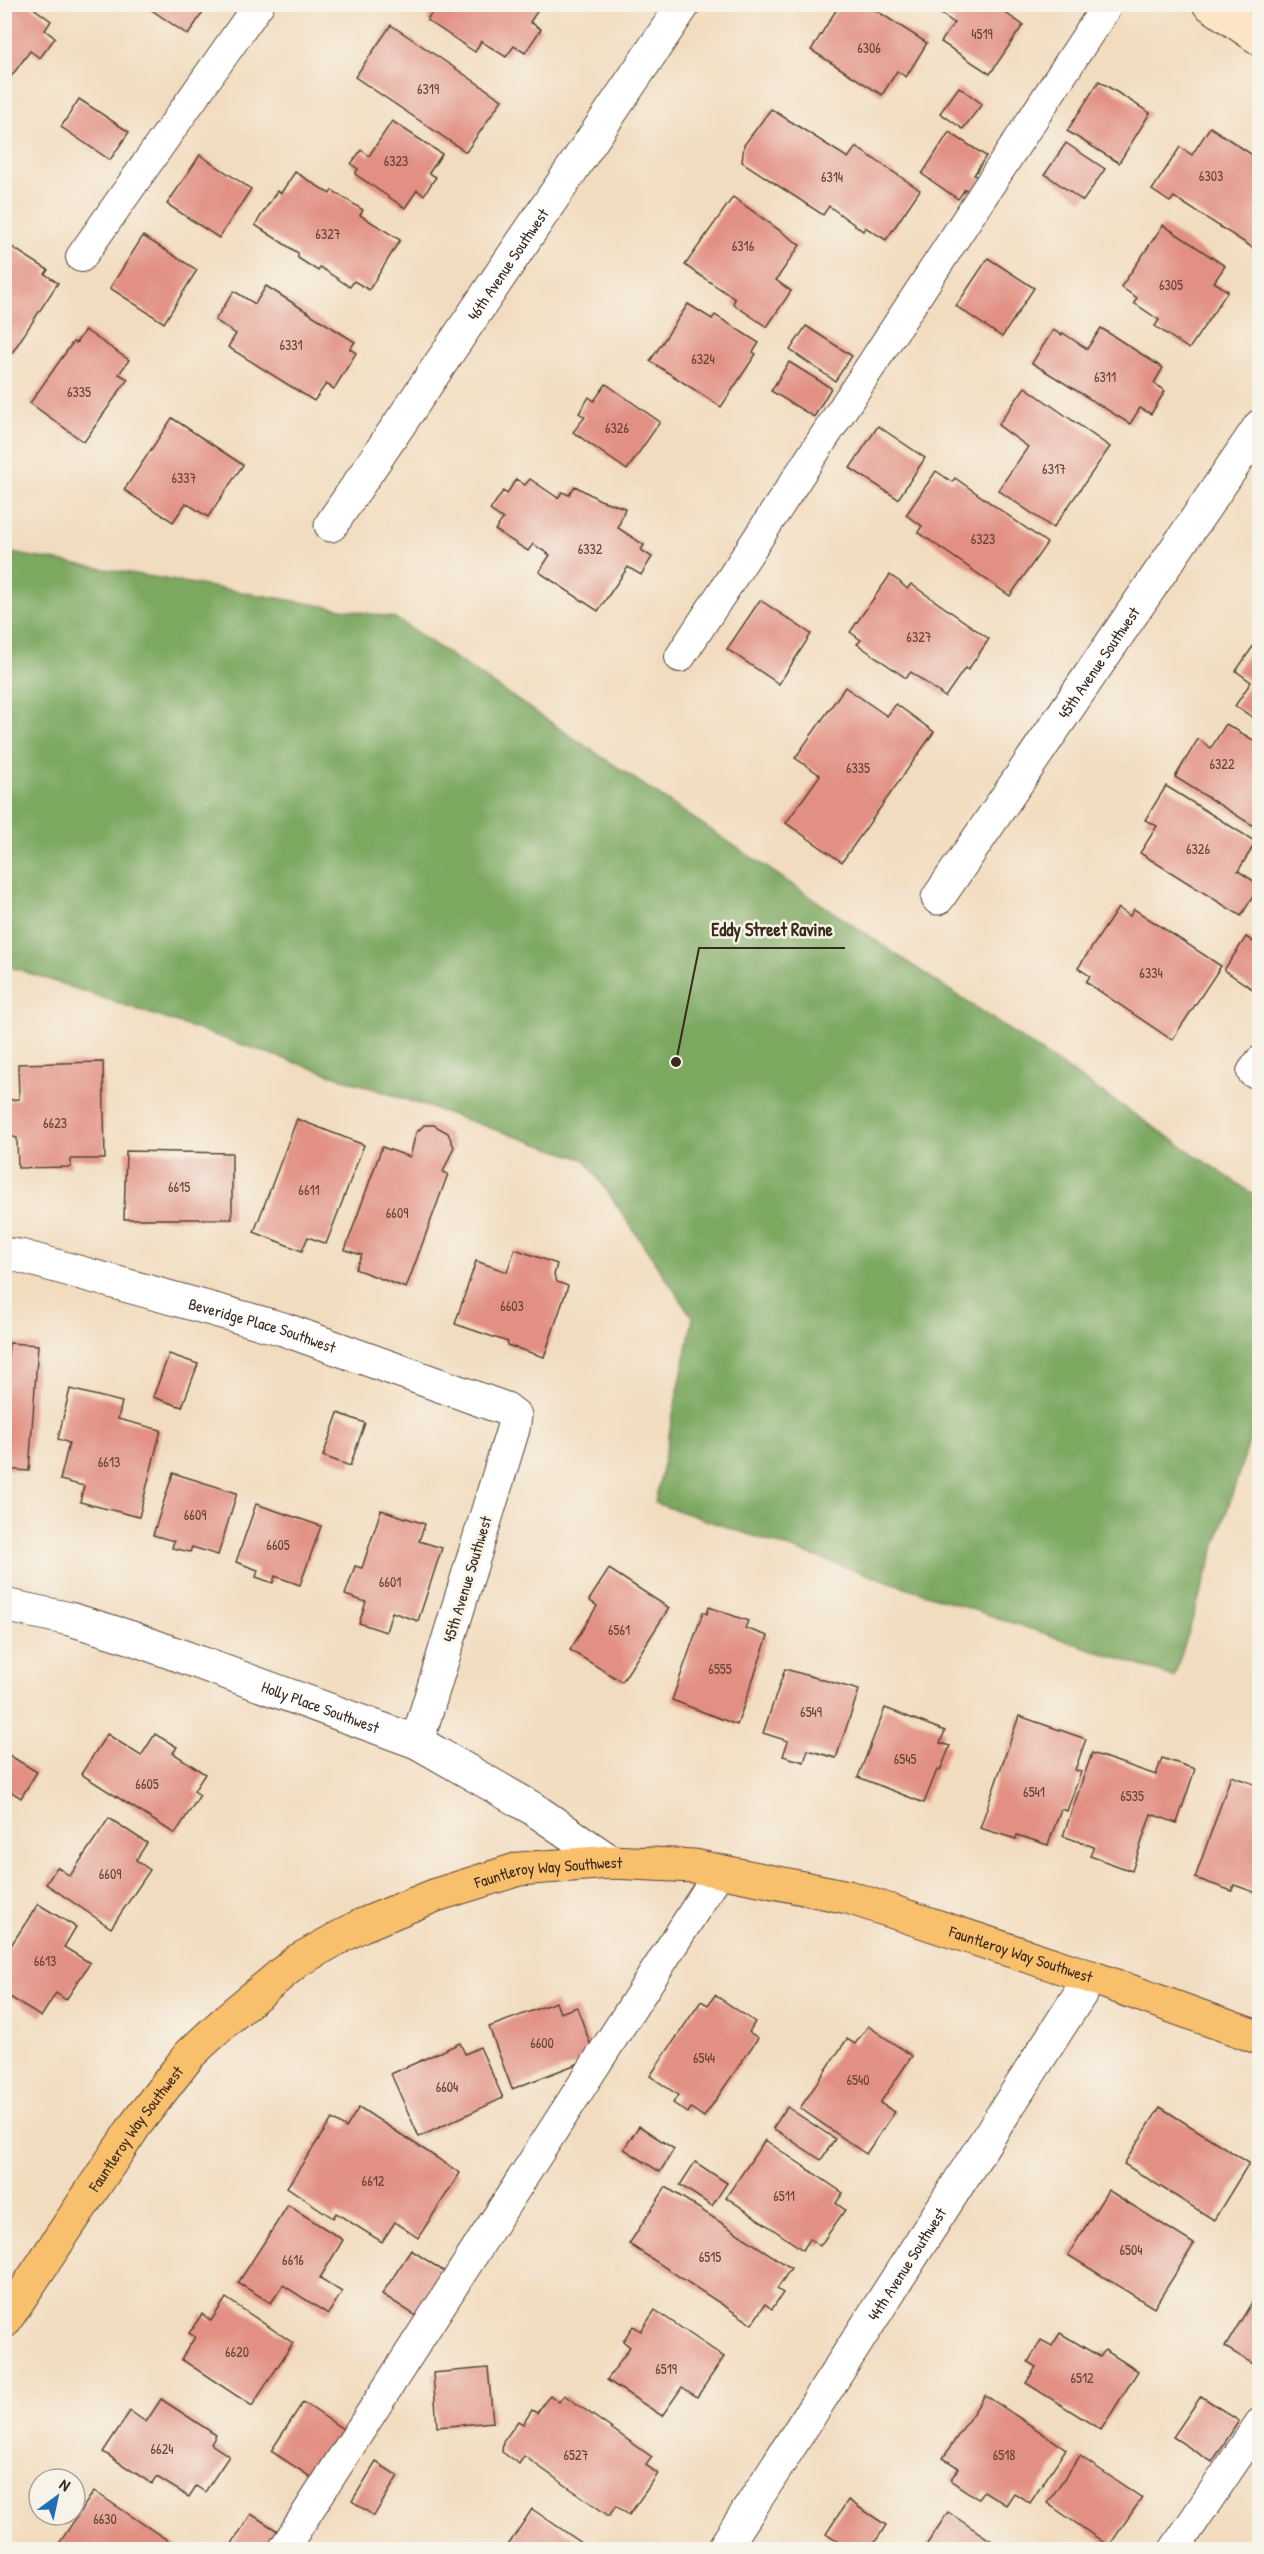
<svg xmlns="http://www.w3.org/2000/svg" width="1264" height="2554" viewBox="0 0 1264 2554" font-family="'Patrick Hand',sans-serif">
	<rect width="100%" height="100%" fill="#f7f3e8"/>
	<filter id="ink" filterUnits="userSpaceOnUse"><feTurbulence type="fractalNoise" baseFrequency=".0167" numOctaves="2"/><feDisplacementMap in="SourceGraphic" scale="12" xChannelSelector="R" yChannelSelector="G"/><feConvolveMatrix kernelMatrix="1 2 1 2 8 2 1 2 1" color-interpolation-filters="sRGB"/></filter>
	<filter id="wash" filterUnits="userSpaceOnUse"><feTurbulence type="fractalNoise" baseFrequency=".008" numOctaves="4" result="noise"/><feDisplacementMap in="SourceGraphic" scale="24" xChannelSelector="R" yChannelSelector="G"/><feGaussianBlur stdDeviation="1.35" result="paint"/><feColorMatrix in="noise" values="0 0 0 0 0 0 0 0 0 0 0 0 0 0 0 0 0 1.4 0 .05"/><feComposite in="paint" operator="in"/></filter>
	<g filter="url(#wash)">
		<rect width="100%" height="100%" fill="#f2dcbf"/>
		<path fill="#7ba861" stroke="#5b6940" stroke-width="1.5" d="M 5,552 L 395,618 L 1259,1198 L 1259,1410 L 1174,1677 L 655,1503 L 693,1318 L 586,1160 L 5,965 Z"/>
		<g id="blocks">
			<g fill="#e29083">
				<path d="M 4,4 L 28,4 L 51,21 L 45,30 L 55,38 L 40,58 L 30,51 L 10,78 L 4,75 Z"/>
				<path d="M 143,4 L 208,4 L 188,35 Z"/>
				<path d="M 437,4 L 542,4 L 530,22 L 541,29 L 525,53 L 514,46 L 506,57 L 481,41 L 475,52 L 427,20 Z"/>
				<path d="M 840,4 L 866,4 L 927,43 L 906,77 L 897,71 L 882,95 L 811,50 Z"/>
				<path d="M 927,4 L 992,4 L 1023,25 L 990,74 L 941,42 L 954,23 Z"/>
				<path d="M 391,25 L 502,100 L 466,152 L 355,77 Z"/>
				<path d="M 1099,81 L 1150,113 L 1119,163 L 1067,131 Z"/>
				<path d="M 959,87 L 982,104 L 963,129 L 940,113 Z"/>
				<path d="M 79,99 L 129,132 L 110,160 L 61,127 Z"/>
				<path d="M 771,109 L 848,158 L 856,147 L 920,190 L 886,240 L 865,227 L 863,231 L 829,206 L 823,215 L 742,162 L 744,145 Z"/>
				<path d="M 392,121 L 442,154 L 429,173 L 436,177 L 424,195 L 417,190 L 405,208 L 355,174 L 358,169 L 351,164 L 361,150 L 369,156 Z"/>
				<path d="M 1210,127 L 1260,160 L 1260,239 L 1253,248 L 1174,197 L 1170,202 L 1152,190 L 1180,147 L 1192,155 Z"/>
				<path d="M 949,132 L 986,156 L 974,175 L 983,180 L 973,195 L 965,189 L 958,199 L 922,174 Z"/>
				<path d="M 1066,143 L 1105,169 L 1083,201 L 1045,174 Z"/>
				<path d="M 200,155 L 251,189 L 219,238 L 167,204 Z"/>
				<path d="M 295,172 L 330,194 L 332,190 L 363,210 L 360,215 L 400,240 L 369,290 L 354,281 L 350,287 L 320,267 L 318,271 L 298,258 L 298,253 L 255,225 L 277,191 L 281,193 Z"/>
				<path d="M 733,197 L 800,245 L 776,280 L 791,291 L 767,327 L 733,304 L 735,299 L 685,265 Z"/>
				<path d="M 1163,225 L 1225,266 L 1214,282 L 1228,291 L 1189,349 L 1155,326 L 1159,320 L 1134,303 L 1137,298 L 1121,287 Z"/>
				<path d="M 143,236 L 197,270 L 164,323 L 110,288 Z"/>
				<path d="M 4,242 L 48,270 L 45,274 L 58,283 L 12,353 L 4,348 Z"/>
				<path d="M 988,258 L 1034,288 L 1002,337 L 956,306 Z"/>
				<path d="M 266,286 L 355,342 L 350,349 L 356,353 L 334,389 L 326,384 L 314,401 L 228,347 L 236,334 L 215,320 L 234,291 L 255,304 Z"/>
				<path d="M 688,304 L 712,319 L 715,315 L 759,343 L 753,352 L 756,354 L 721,407 L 650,361 Z"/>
				<path d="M 806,326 L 852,356 L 835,381 L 790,350 Z"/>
				<path d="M 1101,328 L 1163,368 L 1154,383 L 1165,391 L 1151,414 L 1140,408 L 1130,424 L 1032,363 L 1053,330 L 1062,335 L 1063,333 L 1087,349 Z"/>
				<path d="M 85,330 L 129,360 L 119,374 L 128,379 L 84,442 L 30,403 L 73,342 L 76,343 Z"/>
				<path d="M 789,362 L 831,388 L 814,417 L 771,391 Z"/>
				<path d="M 606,384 L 660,422 L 627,470 L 573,432 L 585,417 L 579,413 L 589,397 L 594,401 Z"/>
				<path d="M 1025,387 L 1110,447 L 1053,528 L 998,490 L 1028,447 L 998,425 Z"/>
				<path d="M 172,418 L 243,465 L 208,517 L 186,503 L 173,522 L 124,490 Z"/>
				<path d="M 878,426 L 925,458 L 898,499 L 850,468 Z"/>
				<path d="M 936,471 L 952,482 L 955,478 L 1047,543 L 1010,596 L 918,532 L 922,526 L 906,515 Z"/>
				<path d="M 516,479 L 525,485 L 530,479 L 558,498 L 562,492 L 569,495 L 575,486 L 600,500 L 625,508 L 618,528 L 644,545 L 641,550 L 652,557 L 641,575 L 628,567 L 598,611 L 539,572 L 550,555 L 533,544 L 528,551 L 495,530 L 503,519 L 490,510 L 503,491 L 507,494 Z"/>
				<path d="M 890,575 L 900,582 L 907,589 L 911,584 L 989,639 L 968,670 L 965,668 L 945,697 L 911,672 L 906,678 L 857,644 L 861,640 L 850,632 Z"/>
				<path d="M 760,600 L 811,634 L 779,684 L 727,649 Z"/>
				<path d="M 1256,642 L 1260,645 L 1260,722 L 1235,706 L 1251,682 L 1236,671 Z"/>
				<path d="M 845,687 L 887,716 L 896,704 L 934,732 L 842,862 L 786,823 L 820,775 L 795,758 Z"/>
				<path d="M 1226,724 L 1260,744 L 1260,830 L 1175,777 L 1198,739 L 1211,748 Z"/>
				<path d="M 1166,786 L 1256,842 L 1238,871 L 1260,885 L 1241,916 L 1140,853 L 1157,826 L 1145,820 Z"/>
				<path d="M 1118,908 L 1130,916 L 1134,909 L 1221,966 L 1172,1040 L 1086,982 L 1090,976 L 1078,968 Z"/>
				<path d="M 1246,937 L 1260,946 L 1260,994 L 1224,970 Z"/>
				<path d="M 103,1062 L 105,1159 L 71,1159 L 71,1167 L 18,1168 L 17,1138 L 6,1135 L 5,1109 L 11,1100 L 19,1099 L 18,1064 Z"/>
				<path d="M 297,1119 L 364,1145 L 326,1244 L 308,1237 L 302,1251 L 254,1232 Z"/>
				<path d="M 424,1125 L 434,1125 L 448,1133 L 454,1147 L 443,1172 L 448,1174 L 406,1288 L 355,1269 L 362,1255 L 345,1250 L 382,1147 L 410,1157 L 416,1133 Z"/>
				<path d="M 126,1151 L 232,1153 L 232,1219 L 124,1219 Z"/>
				<path d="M 515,1249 L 557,1264 L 554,1275 L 557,1282 L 568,1286 L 544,1357 L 507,1345 L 508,1342 L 455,1324 L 476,1261 L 507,1272 Z"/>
				<path d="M 9,1343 L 38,1345 L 29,1471 L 4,1469 L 4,1355 L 8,1355 Z"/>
				<path d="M 169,1354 L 198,1364 L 182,1407 L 153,1397 Z"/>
				<path d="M 70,1389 L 122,1402 L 118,1419 L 161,1430 L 139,1517 L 80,1502 L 84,1486 L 60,1480 L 69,1443 L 58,1439 Z"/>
				<path d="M 338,1413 L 365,1423 L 350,1466 L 323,1456 Z"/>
				<path d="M 173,1473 L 237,1493 L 218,1555 L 192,1547 L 190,1552 L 172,1548 L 174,1541 L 153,1535 Z"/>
				<path d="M 256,1504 L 321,1526 L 300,1585 L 275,1576 L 273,1583 L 256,1577 L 258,1570 L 236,1562 Z"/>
				<path d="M 381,1510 L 425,1524 L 419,1541 L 442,1548 L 418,1621 L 392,1612 L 386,1632 L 359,1623 L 366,1602 L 345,1595 L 355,1566 L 362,1568 Z"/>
				<path d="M 609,1569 L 669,1608 L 622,1682 L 570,1650 L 597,1606 L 589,1600 Z"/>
				<path d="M 709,1607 L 748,1621 L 745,1628 L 768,1636 L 737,1725 L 672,1700 L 703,1612 L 707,1614 Z"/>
				<path d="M 785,1669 L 859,1690 L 836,1758 L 808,1750 L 804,1762 L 783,1756 L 788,1741 L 763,1733 Z"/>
				<path d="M 885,1708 L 945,1731 L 940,1743 L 950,1746 L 940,1771 L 937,1770 L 924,1803 L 858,1777 Z"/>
				<path d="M 1019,1716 L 1086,1739 L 1075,1770 L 1081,1772 L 1067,1811 L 1061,1809 L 1048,1845 L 1017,1835 L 1016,1839 L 980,1828 Z"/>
				<path d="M 107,1734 L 141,1756 L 155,1734 L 177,1747 L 173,1753 L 205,1774 L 194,1791 L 200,1795 L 175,1834 L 81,1774 Z"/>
				<path d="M 4,1752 L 37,1772 L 21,1798 L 10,1791 L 4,1801 Z"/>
				<path d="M 1092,1753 L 1156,1775 L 1162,1758 L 1195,1769 L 1177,1823 L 1151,1814 L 1132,1871 L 1090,1856 L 1094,1847 L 1063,1836 Z"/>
				<path d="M 1231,1776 L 1260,1786 L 1260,1894 L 1234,1885 L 1232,1891 L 1195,1878 Z"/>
				<path d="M 109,1818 L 147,1843 L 136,1860 L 150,1870 L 111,1928 L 46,1884 L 57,1867 L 70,1876 Z"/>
				<path d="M 38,1904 L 76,1927 L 64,1947 L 90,1963 L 66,2000 L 56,1993 L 41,2017 L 4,1993 L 4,1956 Z"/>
				<path d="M 715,1995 L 755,2022 L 749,2032 L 758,2038 L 704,2117 L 691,2108 L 688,2113 L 673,2103 L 678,2095 L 650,2076 L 701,2001 L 708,2005 Z"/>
				<path d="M 556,2002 L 560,2013 L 577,2007 L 595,2057 L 512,2089 L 489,2027 Z"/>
				<path d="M 868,2026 L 912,2056 L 880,2103 L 895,2112 L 866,2154 L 800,2108 L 847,2039 L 855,2044 Z"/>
				<path d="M 460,2043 L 465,2054 L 480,2047 L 503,2098 L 419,2137 L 391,2074 Z"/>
				<path d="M 359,2107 L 460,2173 L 418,2238 L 395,2222 L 382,2242 L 336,2213 L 333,2218 L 287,2187 L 332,2119 L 346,2128 Z"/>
				<path d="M 787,2107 L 835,2139 L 821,2160 L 773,2128 Z"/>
				<path d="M 1160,2107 L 1249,2163 L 1214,2220 L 1124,2164 Z"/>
				<path d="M 639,2126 L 674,2149 L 660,2172 L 624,2149 Z"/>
				<path d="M 765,2140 L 843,2193 L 836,2203 L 845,2210 L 820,2246 L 810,2239 L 803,2250 L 726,2197 Z"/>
				<path d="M 695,2162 L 727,2183 L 712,2206 L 680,2185 Z"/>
				<path d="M 666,2187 L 791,2268 L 777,2289 L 783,2293 L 772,2309 L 765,2304 L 752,2324 L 629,2244 Z"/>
				<path d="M 1108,2190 L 1194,2244 L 1154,2308 L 1068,2255 Z"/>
				<path d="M 288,2205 L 343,2240 L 320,2278 L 342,2292 L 328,2314 L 283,2285 L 271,2303 L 238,2283 Z"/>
				<path d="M 411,2250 L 445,2272 L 416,2316 L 382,2294 Z"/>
				<path d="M 1255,2297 L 1260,2300 L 1260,2368 L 1225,2347 Z"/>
				<path d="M 226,2298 L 293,2343 L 252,2406 L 181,2359 L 195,2337 L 189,2333 L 202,2314 L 211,2321 Z"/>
				<path d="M 655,2310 L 724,2357 L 697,2397 L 682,2387 L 662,2416 L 607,2380 L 630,2347 L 623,2341 L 633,2326 L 641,2331 Z"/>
				<path d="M 1060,2333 L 1100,2357 L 1105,2350 L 1138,2371 L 1101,2430 L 1026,2383 L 1036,2367 L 1028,2362 L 1041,2340 L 1052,2346 Z"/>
				<path d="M 488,2368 L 493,2422 L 437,2427 L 433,2373 Z"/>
				<path d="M 550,2395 L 559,2402 L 564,2395 L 652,2457 L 646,2465 L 658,2474 L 629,2515 L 616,2506 L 609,2516 L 524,2456 L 519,2464 L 502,2452 L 503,2442 L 518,2421 L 523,2424 L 532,2410 L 537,2413 Z"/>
				<path d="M 985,2395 L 1066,2449 L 1030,2503 L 1014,2493 L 1006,2505 L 984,2491 L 978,2499 L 950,2480 L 959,2468 L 943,2458 Z"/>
				<path d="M 1201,2396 L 1239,2421 L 1212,2462 L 1173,2437 Z"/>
				<path d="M 161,2399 L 216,2435 L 211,2444 L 229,2456 L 205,2492 L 196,2486 L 189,2497 L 157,2477 L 152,2484 L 103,2452 L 130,2411 L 146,2422 Z"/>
				<path d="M 303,2402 L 350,2434 L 318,2482 L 271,2451 Z"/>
				<path d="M 1080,2456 L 1142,2498 L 1109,2546 L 1047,2503 Z"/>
				<path d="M 376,2462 L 398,2476 L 374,2516 L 352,2501 Z"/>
				<path d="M 94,2491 L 182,2550 L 64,2550 L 58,2545 Z"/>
				<path d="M 848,2500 L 886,2525 L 870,2550 L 850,2550 L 826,2534 Z"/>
				<path d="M 532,2509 L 586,2546 L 583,2550 L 505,2550 Z"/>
				<path d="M 948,2512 L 1005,2550 L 923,2550 Z"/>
				<path d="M 251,2514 L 284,2535 L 274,2550 L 228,2550 Z"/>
			</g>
		</g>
	</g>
	<g filter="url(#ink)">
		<use href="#blocks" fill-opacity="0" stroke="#564536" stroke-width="1.5"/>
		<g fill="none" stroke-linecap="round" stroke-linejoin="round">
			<g stroke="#564536" stroke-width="32">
				<g id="lane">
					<path d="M 81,257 L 259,4"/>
					<path d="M 680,657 L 1108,4"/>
					<path d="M 1252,1072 L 1260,1061"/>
					<path d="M 283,2550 L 720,1871"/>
					<path d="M 1174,2550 L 1260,2423"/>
				</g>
			</g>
			<g stroke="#564536" stroke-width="35">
				<g id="street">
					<path id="s1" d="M 331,525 L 684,4"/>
					<path id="s2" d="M 938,898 L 1260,426"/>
					<path id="s3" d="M 4,1254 L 20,1256 L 283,1329 L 506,1409 L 515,1416 L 513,1429 L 417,1742"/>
					<path id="s4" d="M 4,1605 L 70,1619 L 129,1637 L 417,1742 L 532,1808 L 611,1862"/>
					<path id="s5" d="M 723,2550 L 1091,1977"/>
				</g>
			</g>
			<g stroke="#564536" stroke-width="35">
				<path id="secondary" d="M 1209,4 L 1260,39"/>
			</g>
			<g stroke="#564536" stroke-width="35">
				<g id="primary">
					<path id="s6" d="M 4,2322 L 136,2124 L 190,2054 L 231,2016 L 297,1961 L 360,1926 L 436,1895 L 519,1869 L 611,1862 L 694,1866 L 848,1897 L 1091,1977 L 1260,2038"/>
				</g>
			</g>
			<use href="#lane" stroke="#fff" stroke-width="30"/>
			<use href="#street" stroke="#fff" stroke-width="33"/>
			<use href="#secondary" stroke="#fce5c4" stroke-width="33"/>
			<use href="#primary" stroke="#f8bf6c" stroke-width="33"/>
		</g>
	</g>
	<g text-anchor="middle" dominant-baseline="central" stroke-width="5" stroke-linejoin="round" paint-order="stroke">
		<g font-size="14" fill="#654437">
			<text x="982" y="33">4519</text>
			<text x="869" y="47">6306</text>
			<text x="428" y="88">6319</text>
			<text x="396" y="160">6323</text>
			<text x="1211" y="175">6303</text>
			<text x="832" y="176">6314</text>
			<text x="328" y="233">6327</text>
			<text x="743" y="245">6316</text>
			<text x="1171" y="284">6305</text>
			<text x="291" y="344">6331</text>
			<text x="703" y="358">6324</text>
			<text x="1105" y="376">6311</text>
			<text x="79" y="391">6335</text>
			<text x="617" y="427">6326</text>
			<text x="1054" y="468">6317</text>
			<text x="184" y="477">6337</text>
			<text x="983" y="538">6323</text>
			<text x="590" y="548">6332</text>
			<text x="919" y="636">6327</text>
			<text x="1222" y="763">6322</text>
			<text x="858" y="767">6335</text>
			<text x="1198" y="848">6326</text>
			<text x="1151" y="972">6334</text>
			<text x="55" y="1122">6623</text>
			<text x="179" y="1186">6615</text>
			<text x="309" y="1189">6611</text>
			<text x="397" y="1212">6609</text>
			<text x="512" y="1305">6603</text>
			<text x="109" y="1461">6613</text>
			<text x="195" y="1514">6609</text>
			<text x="278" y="1544">6605</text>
			<text x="390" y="1581">6601</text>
			<text x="619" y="1629">6561</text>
			<text x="720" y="1668">6555</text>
			<text x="811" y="1711">6549</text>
			<text x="905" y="1758">6545</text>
			<text x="147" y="1783">6605</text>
			<text x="1034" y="1791">6541</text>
			<text x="1132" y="1795">6535</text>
			<text x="110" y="1873">6609</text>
			<text x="45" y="1960">6613</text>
			<text x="542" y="2042">6600</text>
			<text x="704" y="2057">6544</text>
			<text x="858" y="2079">6540</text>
			<text x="447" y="2086">6604</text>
			<text x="373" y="2180">6612</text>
			<text x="784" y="2195">6511</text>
			<text x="1131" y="2249">6504</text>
			<text x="710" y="2256">6515</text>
			<text x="293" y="2259">6616</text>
			<text x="237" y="2351">6620</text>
			<text x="666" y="2368">6519</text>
			<text x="1082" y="2377">6512</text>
			<text x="162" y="2448">6624</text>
			<text x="576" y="2454">6527</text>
			<text x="1004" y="2454">6518</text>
			<text x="105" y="2518">6630</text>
		</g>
		<g font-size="16" fill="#3b2a1e" stroke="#f7f3e8">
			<text stroke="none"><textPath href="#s1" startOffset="315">46th Avenue Southwest</textPath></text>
			<text stroke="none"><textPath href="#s2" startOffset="285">45th Avenue Southwest</textPath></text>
			<text stroke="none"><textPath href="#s3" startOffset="268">Beveridge Place Southwest</textPath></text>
			<text transform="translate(467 1579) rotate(-73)">45th Avenue Southwest</text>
			<text stroke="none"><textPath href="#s4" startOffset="333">Holly Place Southwest</textPath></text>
			<text stroke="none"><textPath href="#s6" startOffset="738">Fauntleroy Way Southwest</textPath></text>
			<text stroke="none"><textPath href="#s6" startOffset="1224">Fauntleroy Way Southwest</textPath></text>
			<text stroke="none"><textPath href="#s6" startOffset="234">Fauntleroy Way Southwest</textPath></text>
			<text stroke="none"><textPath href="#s5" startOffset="340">44th Avenue Southwest</textPath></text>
		</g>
	</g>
	<path fill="none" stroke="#3b2a1e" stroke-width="2" d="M676 1062L699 948H845"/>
	<circle fill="#3b2a1e" stroke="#f7f3e8" stroke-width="2" cx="676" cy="1062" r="6"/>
	<g font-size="18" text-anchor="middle" font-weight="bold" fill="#3b2a1e" stroke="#f7f3e8" stroke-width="5" stroke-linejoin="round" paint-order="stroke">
		<text x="772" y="936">Eddy Street Ravine</text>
	</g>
	<rect width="1264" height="2554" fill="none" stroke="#f7f3e8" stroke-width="24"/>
	<g transform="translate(57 2497) rotate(33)"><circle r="28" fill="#f7f3e8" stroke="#aca397" stroke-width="1.5"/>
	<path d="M0-4.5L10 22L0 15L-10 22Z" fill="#1f6fb2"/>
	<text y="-9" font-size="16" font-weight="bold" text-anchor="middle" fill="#3b2a1e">N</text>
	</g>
</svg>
